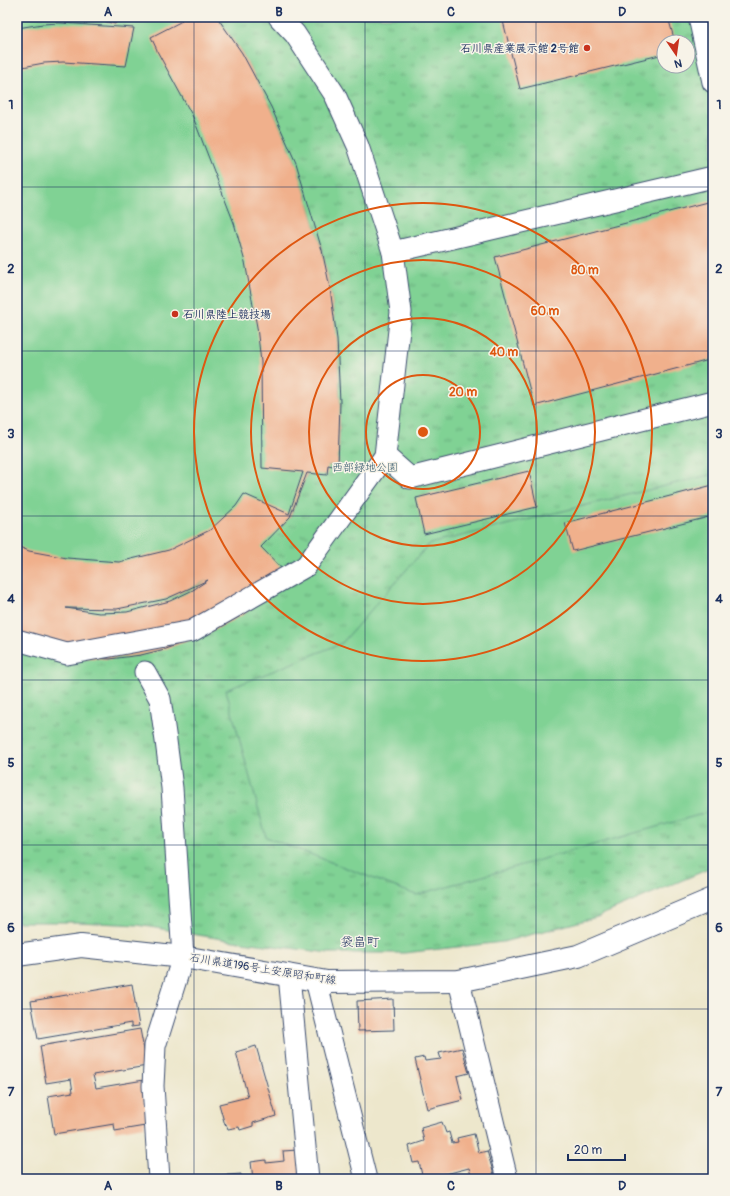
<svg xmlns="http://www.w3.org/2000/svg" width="730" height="1196" viewBox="0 0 730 1196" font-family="Pangolin,'Klee One',sans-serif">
	<defs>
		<pattern id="park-tufts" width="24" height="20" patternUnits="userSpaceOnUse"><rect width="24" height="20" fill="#80d294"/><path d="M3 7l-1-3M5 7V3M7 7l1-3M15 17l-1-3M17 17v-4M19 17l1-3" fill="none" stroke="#68ab7c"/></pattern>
	</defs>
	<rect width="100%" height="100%" fill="#f7f3e8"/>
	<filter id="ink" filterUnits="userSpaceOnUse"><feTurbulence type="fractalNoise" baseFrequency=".025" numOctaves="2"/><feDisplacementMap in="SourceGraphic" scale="8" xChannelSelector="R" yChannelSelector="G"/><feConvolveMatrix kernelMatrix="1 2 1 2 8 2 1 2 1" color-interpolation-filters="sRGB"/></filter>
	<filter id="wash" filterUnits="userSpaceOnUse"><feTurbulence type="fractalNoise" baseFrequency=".012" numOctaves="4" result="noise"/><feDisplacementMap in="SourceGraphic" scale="16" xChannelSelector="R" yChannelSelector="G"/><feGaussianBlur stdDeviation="0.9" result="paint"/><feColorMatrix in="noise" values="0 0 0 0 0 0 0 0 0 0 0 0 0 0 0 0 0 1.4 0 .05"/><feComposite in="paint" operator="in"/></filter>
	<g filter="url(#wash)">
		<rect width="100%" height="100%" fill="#ede7cc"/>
		<path fill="url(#park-tufts)" stroke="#4e8079" fill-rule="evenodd" d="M 17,17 L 713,17 L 713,867 L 597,917 L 503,942 L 404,953 L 329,953 L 234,941 L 138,925 L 79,922 L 17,922 ZM 664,42 L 688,42 L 688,66 L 664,66 Z"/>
		<g fill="#80d294" stroke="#4e8079">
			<path d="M 17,17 L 183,17 L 188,21 L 192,17 L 217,17 L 242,53 L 271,107 L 296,163 L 322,250 L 330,288 L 337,339 L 340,402 L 338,467 L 311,463 L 290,517 L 258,549 L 222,574 L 166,599 L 17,593 Z"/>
			<path d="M 713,474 L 713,811 L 416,895 L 266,837 L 226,690 L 342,643 L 429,544 Z"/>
		</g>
		<g id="blocks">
			<g fill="#f0b08c" fill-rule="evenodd">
				<path d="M 89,17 L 120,17 L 115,24 Z"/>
				<path d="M 178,17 L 183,17 L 186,19 L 191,17 L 217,17 L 242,53 L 271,107 L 296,163 L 322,250 L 330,288 L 337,339 L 340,402 L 338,467 L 328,465 L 327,475 L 307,473 L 290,517 L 261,547 L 289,576 L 244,614 L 207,634 L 165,649 L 141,655 L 110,659 L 76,657 L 17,642 L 17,546 L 29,551 L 67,558 L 119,562 L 169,550 L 210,530 L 236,506 L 244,494 L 289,514 L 303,472 L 262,468 L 261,362 L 257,327 L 245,262 L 234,223 L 193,117 L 157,51 L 157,50 L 151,37 L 182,21 ZM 208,580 L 193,590 L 170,601 L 127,612 L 99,613 L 66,608 L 117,609 L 166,599 Z"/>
				<path d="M 502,17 L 668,17 L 675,42 L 664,42 L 664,54 L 520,89 Z"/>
				<path d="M 59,23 L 134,28 L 126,66 L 63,62 L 44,63 L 17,68 L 17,28 L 43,24 Z"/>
				<path d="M 711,201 L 713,209 L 713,359 L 534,406 L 495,257 Z"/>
				<path d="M 529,471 L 537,507 L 424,534 L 416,498 Z"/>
				<path d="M 713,485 L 713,516 L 573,551 L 565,523 Z"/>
				<path d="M 132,984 L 139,1026 L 131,1027 L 131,1023 L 38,1039 L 31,1001 Z"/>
				<path d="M 393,999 L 394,1030 L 358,1031 L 357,1001 Z"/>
				<path d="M 140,1029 L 147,1066 L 93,1075 L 96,1088 L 144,1080 L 147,1122 L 144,1123 L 145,1126 L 115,1131 L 114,1124 L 54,1134 L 48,1096 L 73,1092 L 71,1079 L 46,1083 L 40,1046 Z"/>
				<path d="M 256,1046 L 276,1116 L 253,1123 L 253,1126 L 240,1130 L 239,1127 L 228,1129 L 226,1124 L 225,1125 L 219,1104 L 248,1097 L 236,1052 Z"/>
				<path d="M 462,1048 L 469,1073 L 457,1076 L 463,1100 L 427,1109 L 415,1059 L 424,1057 L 425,1061 L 441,1059 L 439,1053 Z"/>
				<path d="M 442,1122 L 446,1133 L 449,1132 L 452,1143 L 458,1142 L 457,1138 L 474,1134 L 479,1153 L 487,1151 L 494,1175 L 491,1176 L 491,1179 L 472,1179 L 469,1168 L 434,1177 L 435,1179 L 411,1179 L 422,1175 L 419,1162 L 413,1163 L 409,1146 L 424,1141 L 421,1128 Z"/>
				<path d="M 298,1150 L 301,1179 L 253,1179 L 251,1162 L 266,1160 L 266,1163 L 284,1161 L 283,1151 Z"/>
				<path d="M 241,1174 L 241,1179 L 189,1179 L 189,1178 Z"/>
			</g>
		</g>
	</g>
	<g filter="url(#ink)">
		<use href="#blocks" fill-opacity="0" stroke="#3a4b6e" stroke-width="1"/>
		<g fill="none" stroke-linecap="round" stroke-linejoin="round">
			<g stroke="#3a4b6e" stroke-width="23">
				<g id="minor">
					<path d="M 279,17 L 295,34 L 335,95 L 358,146 L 393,252 L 401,312 L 385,456 L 410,478 L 713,402"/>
					<path d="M 699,17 L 713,82"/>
					<path d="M 393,252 L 713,177"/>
					<path d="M 17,640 L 67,654 L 192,631 L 306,566 L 385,456"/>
					<path d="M 145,672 L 160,699 L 166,741 L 172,788 L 183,957 L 155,1046 L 153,1086 L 159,1179"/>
					<path d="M 289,975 L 308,1179"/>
					<path d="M 316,980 L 366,1179"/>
					<path d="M 459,981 L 507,1179"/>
				</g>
			</g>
			<g stroke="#3a4b6e" stroke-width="24">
				<path id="major" d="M 17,955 L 81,946 L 183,957 L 327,982 L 459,981 L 578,956 L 713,899"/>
			</g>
			<use href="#minor" stroke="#fff" stroke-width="21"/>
			<use href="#major" stroke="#fff" stroke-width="22"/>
		</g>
	</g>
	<path fill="none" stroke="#1b2f5e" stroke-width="1" stroke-opacity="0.55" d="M 194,17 L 194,1179M 365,17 L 365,1179M 536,17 L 536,1179M 17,187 L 713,187M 17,351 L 713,351M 17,516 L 713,516M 17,680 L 713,680M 17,845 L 713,845M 17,1009 L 713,1009"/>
	<g fill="none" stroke="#de5710" stroke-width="2">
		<circle cx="423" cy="432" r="57"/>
		<circle cx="423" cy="432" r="114"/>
		<circle cx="423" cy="432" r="172"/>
		<circle cx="423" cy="432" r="229"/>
	</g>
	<g fill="#c8321e" stroke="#f7f3e8" stroke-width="1.5">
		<circle cx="587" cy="48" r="4"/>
		<circle cx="175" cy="314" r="4"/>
	</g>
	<g text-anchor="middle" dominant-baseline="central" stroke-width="3" stroke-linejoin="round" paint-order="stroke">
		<g font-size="11" font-weight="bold" fill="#1b2f5e" stroke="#f7f3e8" text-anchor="end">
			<text x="579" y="48">石川県産業展示館 2号館</text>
			<text x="183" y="314" text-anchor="start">石川県陸上競技場</text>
		</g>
		<g font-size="11" fill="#34586c" stroke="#f7f3e8">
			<text x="365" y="467">西部緑地公園</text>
		</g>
		<g font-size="11" fill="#1b2f5e" stroke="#f7f3e8">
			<text transform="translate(263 969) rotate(9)">石川県道196号上安原昭和町線</text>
		</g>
		<g font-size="13" fill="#1b2f5e" stroke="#f7f3e8">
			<text x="360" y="942">袋畠町</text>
		</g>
	</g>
	<circle cx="423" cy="432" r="6" fill="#de5710" stroke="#f7f3e8" stroke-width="2"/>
	<g font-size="12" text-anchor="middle" font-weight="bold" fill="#de5710" stroke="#f7f3e8" stroke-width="3" stroke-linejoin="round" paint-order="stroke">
		<text x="585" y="274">80 m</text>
		<text x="545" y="315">60 m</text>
		<text x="504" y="356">40 m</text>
		<text x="463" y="396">20 m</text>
	</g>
	<rect width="730" height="1196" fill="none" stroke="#f7f3e8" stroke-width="44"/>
	<g transform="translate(676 54) rotate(167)"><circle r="19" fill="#f7f3e8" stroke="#9fa5b1"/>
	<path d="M0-3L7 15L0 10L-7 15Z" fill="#c8321e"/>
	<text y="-6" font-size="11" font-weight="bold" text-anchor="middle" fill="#1b2f5e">N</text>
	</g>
	<path d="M568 1154v6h57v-6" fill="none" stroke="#1b2f5e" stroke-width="2"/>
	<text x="574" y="1154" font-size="12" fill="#1b2f5e" stroke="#f7f3e8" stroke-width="3" paint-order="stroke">20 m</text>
	<rect x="22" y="22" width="686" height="1152" fill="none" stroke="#1b2f5e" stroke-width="1.5"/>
	<g font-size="13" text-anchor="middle" font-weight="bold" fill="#1b2f5e">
		<text x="108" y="16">A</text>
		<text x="279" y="16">B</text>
		<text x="451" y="16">C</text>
		<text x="622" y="16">D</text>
		<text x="11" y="109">1</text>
		<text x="719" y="109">1</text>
		<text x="11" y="273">2</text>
		<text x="719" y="273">2</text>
		<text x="11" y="438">3</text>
		<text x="719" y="438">3</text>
		<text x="11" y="603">4</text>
		<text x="719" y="603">4</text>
		<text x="11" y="767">5</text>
		<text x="719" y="767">5</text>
		<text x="11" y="932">6</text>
		<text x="719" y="932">6</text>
		<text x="11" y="1096">7</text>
		<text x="719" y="1096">7</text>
		<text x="108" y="1190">A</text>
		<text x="279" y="1190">B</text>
		<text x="451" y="1190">C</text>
		<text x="622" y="1190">D</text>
	</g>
</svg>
